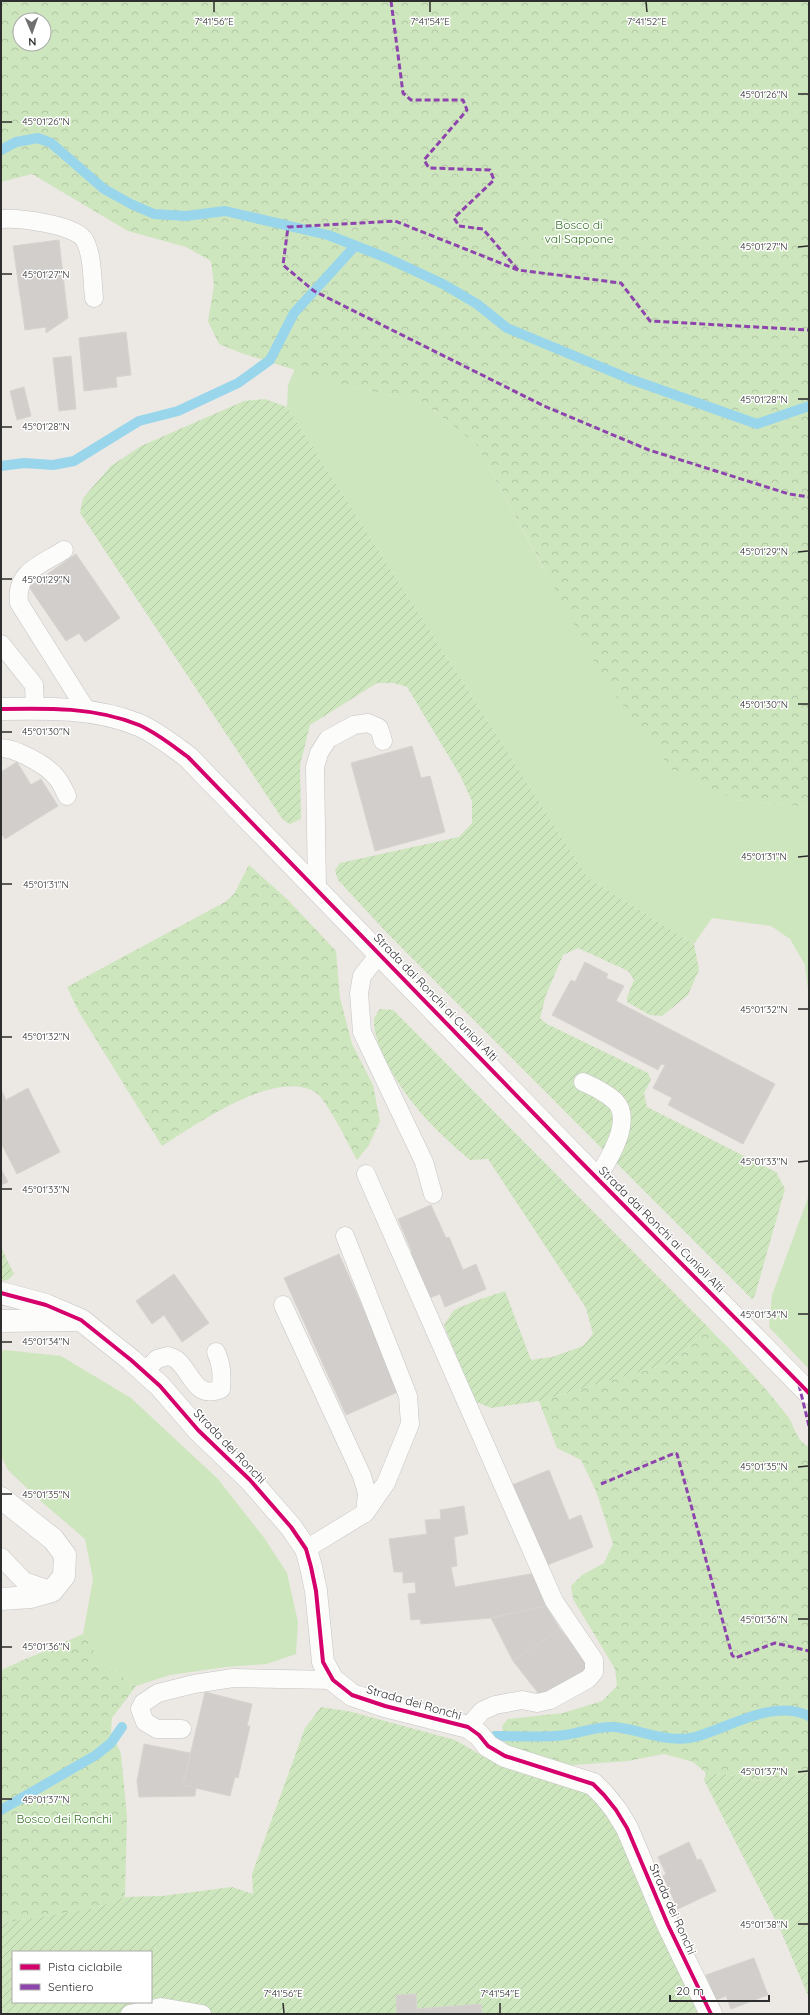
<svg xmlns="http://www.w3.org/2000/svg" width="810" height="2015" viewBox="0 0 810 2015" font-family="Quicksand,sans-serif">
	<defs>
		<pattern id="forest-crowns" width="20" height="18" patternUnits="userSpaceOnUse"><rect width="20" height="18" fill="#cee6be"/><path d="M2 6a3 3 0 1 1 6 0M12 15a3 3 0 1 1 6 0" fill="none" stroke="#b1c6a4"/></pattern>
		<pattern id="garden-furrows" width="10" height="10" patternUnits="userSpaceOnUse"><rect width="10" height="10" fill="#cee6be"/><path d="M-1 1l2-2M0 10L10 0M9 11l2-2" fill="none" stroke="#b1c6a4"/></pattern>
	</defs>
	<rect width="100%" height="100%" fill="#ece8e4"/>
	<g fill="#cee6be">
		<path d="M 295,369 L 346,386 L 423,402 L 477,445 L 543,568 L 736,800 L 809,807 L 809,999 L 805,965 L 790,939 L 771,926 L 712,918 L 694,944 L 588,878 L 287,407 L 288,385 Z"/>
		<path d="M 809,1195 L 809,1369 L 769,1327 L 772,1295 Z"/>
		<path d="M 5,1350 L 61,1356 L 131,1398 L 218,1479 L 265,1539 L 287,1573 L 298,1622 L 296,1654 L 267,1664 L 226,1667 L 170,1675 L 136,1686 L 102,1663 L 83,1634 L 93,1579 L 85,1539 L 36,1497 L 8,1470 L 1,1456 L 1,1351 Z"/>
	</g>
	<g fill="url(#forest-crowns)" fill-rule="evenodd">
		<path d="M 1,1 L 809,1 L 809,807 L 736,800 L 671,769 L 604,680 L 477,445 L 423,402 L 346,386 L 241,353 L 219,344 L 208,321 L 214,286 L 211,261 L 186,247 L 128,231 L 32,174 L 1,182 ZM 20,20 L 44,20 L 44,44 L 20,44 Z"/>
		<path d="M 249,865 L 288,900 L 336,951 L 340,998 L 352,1044 L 373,1085 L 380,1121 L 369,1145 L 357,1160 C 348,1144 328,1101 315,1092 C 276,1068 195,1125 162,1146 L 79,1012 L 67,987 L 225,902 L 234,894 Z"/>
		<path d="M 710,1329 C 717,1338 726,1344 733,1353 C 751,1372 769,1392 785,1413 C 796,1425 793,1438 809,1447 L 809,1773 L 759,1781 L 724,1774 L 706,1773 L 693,1762 L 664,1754 L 628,1761 L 560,1766 L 513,1751 L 505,1743 L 502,1726 L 508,1719 L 563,1713 L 602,1701 L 617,1686 L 615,1669 L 573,1599 L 571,1586 L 582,1575 L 604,1563 L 613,1544 L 596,1491 L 581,1460 L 557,1448 L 539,1401 L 671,1363 Z"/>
		<path d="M 83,1634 L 102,1663 L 136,1686 L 112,1718 L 111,1732 L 121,1754 L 127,1817 L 125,1897 L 95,1908 L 14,1921 L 1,1922 L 1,1670 Z"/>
	</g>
	<g fill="url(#garden-furrows)" fill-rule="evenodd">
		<path d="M 265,399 L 287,407 L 588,878 L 694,944 L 699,970 L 688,995 L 662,1016 L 650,1015 L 627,1002 L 627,997 L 634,980 L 628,971 L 578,948 L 563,955 L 546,995 L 540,1018 L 547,1024 L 648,1073 L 651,1080 L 644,1093 L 647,1107 L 776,1172 L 785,1189 L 755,1295 L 752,1299 L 387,933 L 338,880 L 335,870 L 340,863 L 459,837 L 472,823 L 472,801 L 460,775 L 407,687 L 394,683 L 377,683 L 310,725 L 300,765 L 301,819 L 290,824 L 283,820 L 80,513 L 83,498 L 111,466 L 141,446 L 244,401 Z"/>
		<path d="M 380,1009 L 393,1010 L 407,1024 L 710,1329 L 671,1363 L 539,1401 L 491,1408 L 474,1401 L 444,1325 L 454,1310 L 475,1301 L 505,1291 L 531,1360 L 552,1357 L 583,1346 L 593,1334 L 586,1308 L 488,1159 L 470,1160 C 434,1130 403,1098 383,1055 C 379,1045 373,1031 374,1019 C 375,1016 378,1012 380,1009 Z"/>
		<path d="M 1,1247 L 14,1274 L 8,1280 L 1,1281 Z"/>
		<path d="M 321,1707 L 352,1712 L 455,1740 L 500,1766 L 517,1772 L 583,1790 L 597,1798 L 609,1815 L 698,2014 L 1,2014 L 1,1922 L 14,1921 L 95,1908 L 125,1897 L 162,1896 L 232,1887 L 253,1894 L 252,1874 L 305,1728 ZM 13,1952 L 151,1952 L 151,2002 L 13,2002 Z"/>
		<path d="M 706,1773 L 724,1774 L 759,1781 L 809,1773 L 809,1998 L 780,1929 L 704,1780 Z"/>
	</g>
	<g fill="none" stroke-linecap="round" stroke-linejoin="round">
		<g stroke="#99d6ec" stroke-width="10">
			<path d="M 1,150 L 16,142 L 38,138 L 51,143 L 104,189 L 131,204 L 154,214 L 186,216 L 225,211 L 328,235 L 387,258 L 443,284 L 477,304 L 507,328 L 630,379 L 757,424 L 809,406"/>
			<path d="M 1,466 L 24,463 L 53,465 L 74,461 L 139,421 L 178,411 L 238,383 L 270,360 L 294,313 L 355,246"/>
			<path d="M 495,1736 C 519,1736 542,1738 565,1735 C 581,1733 597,1726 613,1727 C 640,1729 668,1744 695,1737 C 729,1728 773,1698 809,1716"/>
			<path d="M 1,1810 L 96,1755 L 111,1743 L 122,1727"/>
		</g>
	</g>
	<g fill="#d1cecb" stroke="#d7d4d0">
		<path d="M 59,240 L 68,318 L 46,333 L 46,327 L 25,330 L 13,246 Z"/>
		<path d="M 126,332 L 131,375 L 116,377 L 117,387 L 84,391 L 79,338 Z"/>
		<path d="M 71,356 L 76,409 L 59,411 L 53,358 Z"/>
		<path d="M 24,387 L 31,416 L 17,420 L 10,391 Z"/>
		<path d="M 76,554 L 120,618 L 85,642 L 79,633 L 66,641 L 29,587 Z"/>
		<path d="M 412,746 L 421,778 L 430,776 L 445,832 L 375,851 L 351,763 Z"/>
		<path d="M 17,762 L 31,785 L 41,779 L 58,806 L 5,839 L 1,833 L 1,772 Z"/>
		<path d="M 585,962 L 608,974 L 606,978 L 624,986 L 616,1001 L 775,1084 L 743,1144 L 668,1105 L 672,1098 L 653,1088 L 665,1065 L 661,1064 L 658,1070 L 552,1015 L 571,980 L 575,982 Z"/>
		<path d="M 28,1088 L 60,1152 L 17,1174 L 1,1143 L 1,1089 L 6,1100 Z"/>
		<path d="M 1,1169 L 8,1182 L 1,1185 Z"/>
		<path d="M 431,1205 L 446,1238 L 449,1237 L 463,1270 L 476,1264 L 486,1289 L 445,1307 L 440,1294 L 429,1298 L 409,1253 L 412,1252 L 398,1219 Z"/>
		<path d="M 339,1254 L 400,1391 L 346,1415 L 284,1278 Z"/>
		<path d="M 174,1274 L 209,1323 L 182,1342 L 164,1315 L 152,1324 L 136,1301 Z"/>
		<path d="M 549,1470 L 569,1520 L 581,1515 L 593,1547 L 545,1566 L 512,1485 Z"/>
		<path d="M 464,1506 L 468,1534 L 454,1537 L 457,1566 L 451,1567 L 455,1587 L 536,1573 L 546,1606 L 491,1618 L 421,1624 L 420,1619 L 411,1620 L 408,1594 L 416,1593 L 415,1582 L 403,1583 L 403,1572 L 394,1572 L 389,1539 L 427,1534 L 425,1520 L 441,1519 L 440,1510 Z"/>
		<path d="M 546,1606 L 560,1629 L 513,1661 L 491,1618 Z"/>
		<path d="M 560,1629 L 591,1667 L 542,1698 L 513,1661 Z"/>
		<path d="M 205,1692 L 252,1704 L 247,1726 L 250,1726 L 238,1778 L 235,1777 L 230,1796 L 183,1785 Z"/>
		<path d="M 144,1744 L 190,1753 L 183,1785 L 196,1788 L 195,1796 L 139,1797 L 137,1781 Z"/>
		<path d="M 689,1842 L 697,1860 L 701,1859 L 716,1891 L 678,1909 L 663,1876 L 666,1874 L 658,1857 Z"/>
		<path d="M 754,1958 L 768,1995 L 731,2009 L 726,1996 L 716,2000 L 706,1975 Z"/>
		<path d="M 416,1994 L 417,2014 L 397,2014 L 396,1995 Z"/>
		<path d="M 481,2004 L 482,2014 L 417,2014 L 416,2009 Z"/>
	</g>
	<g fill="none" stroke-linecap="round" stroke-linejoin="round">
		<g stroke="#c5c4c5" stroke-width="19">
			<g id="service">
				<path d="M 1,219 C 18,218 77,224 85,241 C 93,257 92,280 94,298"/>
				<path d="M 64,550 C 41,565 15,571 19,603 L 87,711"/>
				<path d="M 1,644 L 34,685 L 35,708"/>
				<path d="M 1,748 C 15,748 47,765 56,777 C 61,782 64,790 67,796"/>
				<path d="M 317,888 L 315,767 L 319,753 L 328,739 L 354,725 L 368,723 L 379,728 L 383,741"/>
				<path d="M 380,953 L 362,976 L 359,993 L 362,1032 L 424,1162 L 433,1194"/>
				<path d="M 583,1082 C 595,1087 606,1093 615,1101 C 634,1120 608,1161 597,1178"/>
				<path d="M 366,1174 L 554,1601 L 594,1660 L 594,1672 L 588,1679 L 550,1700 L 537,1703 L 522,1700 L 495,1705 L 482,1711 L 468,1727"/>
				<path d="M 283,1305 L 362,1476 L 367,1493 L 365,1513"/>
				<path d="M 144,1372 L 157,1359 L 168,1356 C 171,1357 175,1358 177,1360 C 192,1373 195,1400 221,1389 C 222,1375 222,1365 216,1352"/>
				<path d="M 306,1549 L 365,1513 L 386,1483 L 410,1424 L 408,1396 L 345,1236"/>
				<path d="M 1,1557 L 24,1581 L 52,1591"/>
				<path d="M 182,1729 L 157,1729 L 145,1722 L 140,1709 L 143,1703 L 158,1693 L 194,1684 L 233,1678 L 333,1680"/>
				<path d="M 130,2014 L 161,2007 L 202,2014"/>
			</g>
		</g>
		<g stroke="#c5c4c5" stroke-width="23">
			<g id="minor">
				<path d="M 1,709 C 48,708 95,707 139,725 C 157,733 173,746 188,757 L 576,1157 L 809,1393"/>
				<path d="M 1,1293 L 46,1305 L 81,1320 L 131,1360 L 160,1386 L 198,1430 L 250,1480 L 291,1527 L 306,1549 L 311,1567 L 316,1591 L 323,1662 L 333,1680 L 352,1695 L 385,1706 L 468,1727 L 479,1735 L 488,1746 L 505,1756 L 593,1784 L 604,1795 L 616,1810 L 627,1828 L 668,1925 L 711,2014"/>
				<path d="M 1,1321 L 74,1320"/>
				<path d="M 1,1498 L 53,1539 L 65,1555 L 64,1576 L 52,1591 L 31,1597 L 1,1599"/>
			</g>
		</g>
		<use href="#service" stroke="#fcfcfb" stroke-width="18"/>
		<use href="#minor" stroke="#fcfcfb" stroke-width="22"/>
		<g stroke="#8e44ad" stroke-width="3" stroke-dasharray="6 3" stroke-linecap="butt">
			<path d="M 391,1 L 403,93 L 411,100 L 463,100 L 467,110 L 424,160 L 429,168 L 490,170 L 494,180 L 454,218 L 459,226 L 483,229 L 518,270 L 621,283 L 650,321 L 809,330"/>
			<path d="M 518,270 L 395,221 L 288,227 L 283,265 L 314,291 L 544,406 L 649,450 L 789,494 L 809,497"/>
			<path d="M 799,1385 L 809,1426"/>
			<path d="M 601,1484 L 675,1453 L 677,1454 L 732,1655 L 735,1658 L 775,1643 L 809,1651"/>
		</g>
		<g stroke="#fff" stroke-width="6">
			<g id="cycleway">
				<path d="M 1,709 C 48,708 95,707 139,725 C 157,733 173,746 188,757 L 576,1157 L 809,1393"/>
				<path d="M 1,1293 L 46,1305 L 81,1320 L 131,1360 L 160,1386 L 198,1430 L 250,1480 L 291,1527 L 306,1549 L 311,1567 L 316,1591 L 323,1662 L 333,1680 L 352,1695 L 385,1706 L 468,1727 L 479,1735 L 488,1746 L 505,1756 L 593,1784 L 604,1795 L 616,1810 L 627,1828 L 668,1925 L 711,2014"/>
			</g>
		</g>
		<use href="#cycleway" stroke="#d6006c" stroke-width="4"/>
	</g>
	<path fill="none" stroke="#2e2e2e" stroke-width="1.5" d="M 214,2 L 214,12M 430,2 L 430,12M 646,2 L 647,12M 798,94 L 808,94M 2,122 L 12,122M 798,247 L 808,246M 2,274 L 12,274M 798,399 L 808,399M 2,427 L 12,427M 798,552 L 808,551M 2,579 L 12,579M 798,704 L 808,704M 2,732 L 12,732M 798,857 L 808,856M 2,884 L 12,884M 798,1009 L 808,1009M 2,1037 L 12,1037M 798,1162 L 808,1161M 2,1189 L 12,1189M 798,1314 L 808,1314M 2,1342 L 12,1342M 798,1467 L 808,1466M 2,1494 L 12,1494M 798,1619 L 808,1619M 2,1647 L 12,1647M 798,1772 L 808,1771M 2,1799 L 12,1799M 798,1924 L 808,1924M 283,2003 L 284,2013M 500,2003 L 500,2013"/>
	<g text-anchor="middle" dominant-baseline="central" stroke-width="3" stroke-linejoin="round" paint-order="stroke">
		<g font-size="12" fill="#2c6e1b" stroke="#fff">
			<text x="579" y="224">Bosco di<tspan x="579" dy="14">val Sappone</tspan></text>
			<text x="64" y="1818">Bosco dei Ronchi</text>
		</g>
		<g font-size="12" fill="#2e2e2e" stroke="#fff">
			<text transform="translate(436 997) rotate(46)">Strada dai Ronchi ai Cunioli Alti</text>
			<text transform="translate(662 1229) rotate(45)">Strada dai Ronchi ai Cunioli Alti</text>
			<text transform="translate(230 1446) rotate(46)">Strada dei Ronchi</text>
			<text transform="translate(414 1702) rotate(16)">Strada dei Ronchi</text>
			<text transform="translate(673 1909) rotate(66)">Strada dei Ronchi</text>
		</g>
	</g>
	<g font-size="10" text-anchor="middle" fill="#2e2e2e" stroke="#fff" stroke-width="3" stroke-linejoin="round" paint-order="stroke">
		<text x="214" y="25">7°41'56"E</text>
		<text x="430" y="25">7°41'54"E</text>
		<text x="647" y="25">7°41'52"E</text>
		<text x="764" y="98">45°01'26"N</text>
		<text x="46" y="125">45°01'26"N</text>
		<text x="764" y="250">45°01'27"N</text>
		<text x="46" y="278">45°01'27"N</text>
		<text x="764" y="403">45°01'28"N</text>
		<text x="46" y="430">45°01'28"N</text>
		<text x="764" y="555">45°01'29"N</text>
		<text x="46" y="583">45°01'29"N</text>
		<text x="764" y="708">45°01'30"N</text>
		<text x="46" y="735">45°01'30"N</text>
		<text x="764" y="860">45°01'31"N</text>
		<text x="46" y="888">45°01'31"N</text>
		<text x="764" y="1013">45°01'32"N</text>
		<text x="46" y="1040">45°01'32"N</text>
		<text x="764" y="1165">45°01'33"N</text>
		<text x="46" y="1193">45°01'33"N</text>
		<text x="764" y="1318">45°01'34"N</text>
		<text x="46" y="1345">45°01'34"N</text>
		<text x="764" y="1470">45°01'35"N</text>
		<text x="46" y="1498">45°01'35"N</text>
		<text x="764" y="1623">45°01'36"N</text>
		<text x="46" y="1650">45°01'36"N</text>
		<text x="764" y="1775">45°01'37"N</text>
		<text x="46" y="1803">45°01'37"N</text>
		<text x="764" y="1928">45°01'38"N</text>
		<text x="283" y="1997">7°41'56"E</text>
		<text x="500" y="1997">7°41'54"E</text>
	</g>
	<rect width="810" height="2015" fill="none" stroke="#2e2e2e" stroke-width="4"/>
	<rect x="12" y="1951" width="140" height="52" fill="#ffffff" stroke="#ababab"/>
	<rect x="20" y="1964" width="20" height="6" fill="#d6006c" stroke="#ababab"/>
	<text x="48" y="1971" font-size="12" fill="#2e2e2e">Pista ciclabile</text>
	<rect x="20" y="1984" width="20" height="6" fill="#8e44ad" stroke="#ababab"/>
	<text x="48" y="1991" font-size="12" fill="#2e2e2e">Sentiero</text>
	<g transform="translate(32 32) rotate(178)"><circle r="19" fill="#ffffff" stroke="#ababab"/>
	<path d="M0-3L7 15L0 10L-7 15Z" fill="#706f6e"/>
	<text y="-6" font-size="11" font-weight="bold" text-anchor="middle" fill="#2e2e2e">N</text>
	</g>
	<path d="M670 1995v6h99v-6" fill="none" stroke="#2e2e2e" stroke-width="2"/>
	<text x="676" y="1995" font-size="12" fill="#2e2e2e" stroke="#ffffff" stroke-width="3" paint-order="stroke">20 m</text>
</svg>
